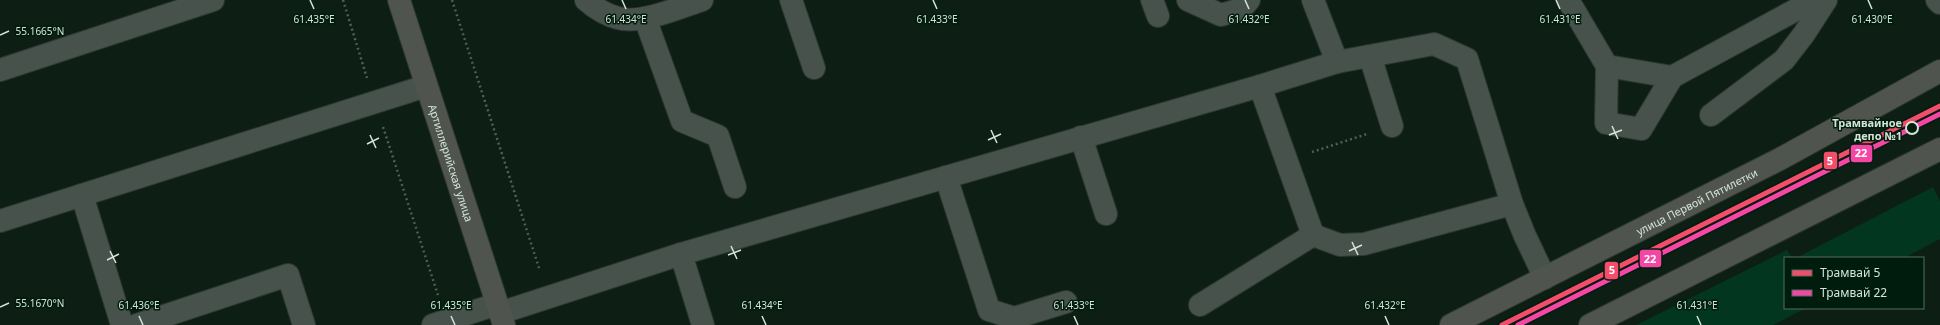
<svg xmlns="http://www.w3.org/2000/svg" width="1940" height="325" viewBox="0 0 1940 325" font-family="'Noto Sans',sans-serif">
	<rect width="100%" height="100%" fill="#0d1e15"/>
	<g fill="#03361f">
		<path d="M 1933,187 L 1940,201 L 1940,239 L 1904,258 L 1796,258 Z"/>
		<path d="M 1787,250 L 1792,258 L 1785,258 L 1785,308 L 1806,308 L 1773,325 L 1636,325 Z"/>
	</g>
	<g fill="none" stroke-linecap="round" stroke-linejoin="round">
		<g stroke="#2d3831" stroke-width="24">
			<g id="minor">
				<path d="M 586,0 C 595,8 606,15 618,18 C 639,25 681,7 702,0"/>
				<path d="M 791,0 L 814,68"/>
				<path d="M 1152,0 L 1158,16"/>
				<path d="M 1188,0 L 1221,15 L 1241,9 L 1249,0"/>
				<path d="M 1313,0 L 1337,62"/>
				<path d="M 1568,0 L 1607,66 L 1672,77 L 1814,0"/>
				<path d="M 1937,0 L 1940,3"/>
				<path d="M 645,18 L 682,121 L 718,136 L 735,187"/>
				<path d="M 1370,56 L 1392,126"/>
				<path d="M 1607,66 L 1606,123 L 1641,129 L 1672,77"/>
				<path d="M 0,70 L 213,0"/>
				<path d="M 1711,115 L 1784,60 L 1804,34 L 1826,0"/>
				<path d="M 1081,137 L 1106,214"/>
				<path d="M 946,177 L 989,310 L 1014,318 L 1066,302"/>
				<path d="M 82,195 L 122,325"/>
				<path d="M 0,221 L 426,86"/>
				<path d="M 1313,235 L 1340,245 L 1364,244 L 1512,204"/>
				<path d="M 681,254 L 703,325"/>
				<path d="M 1200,305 L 1313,235 L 1260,86"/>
				<path d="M 500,313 L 681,254 L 1260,86 L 1337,62 L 1434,44 L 1467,59 L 1512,204 L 1525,236 L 1545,278"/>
				<path d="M 137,325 L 288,275 L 304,325"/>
				<path d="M 433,325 L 497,304"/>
			</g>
		</g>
		<g stroke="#2d3831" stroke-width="24">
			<g id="major">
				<path id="s1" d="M 399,0 L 504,325"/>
				<path id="s2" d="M 1451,325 L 1780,159 L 1940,71"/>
				<path d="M 1590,325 L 1940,149"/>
			</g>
		</g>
		<g stroke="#525e56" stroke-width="2.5" stroke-dasharray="2 3" stroke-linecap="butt">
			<path d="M 343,0 L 367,78"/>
			<path d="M 452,0 L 540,271"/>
			<path d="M 383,127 L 438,295"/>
			<path d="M 1312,152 L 1367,134"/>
		</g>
		<use href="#minor" stroke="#46524b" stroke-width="22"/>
		<use href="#major" stroke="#50544e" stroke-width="22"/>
		<g stroke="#001c0c" stroke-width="8">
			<path id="tram-1" d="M 1502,325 L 1940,106"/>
		</g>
		<g stroke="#001c0c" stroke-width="8">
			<path id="tram-2" d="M 1518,325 L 1940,114"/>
		</g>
		<use href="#tram-1" stroke="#f44d6c" stroke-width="5"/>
		<use href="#tram-2" stroke="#f346a5" stroke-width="5"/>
	</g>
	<path fill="none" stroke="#d3e5d9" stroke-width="1.5" d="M 310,0 L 314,9M 622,0 L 626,9M 933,0 L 937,9M 1245,0 L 1249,9M 1556,0 L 1560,9M 1868,0 L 1872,9M 0,35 L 9,31M 1612,126 L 1618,139M 991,130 L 997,143M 370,135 L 376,148M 1609,135 L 1622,130M 988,140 L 1001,134M 367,144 L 379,138M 1352,242 L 1358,255M 731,246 L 737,259M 110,251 L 116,263M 1349,251 L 1362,245M 728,255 L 741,250M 107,260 L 119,254M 0,307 L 9,303M 139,316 L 143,325M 451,316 L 455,325M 762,316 L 766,325M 1074,316 L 1078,325M 1385,316 L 1389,325M 1697,316 L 1701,325"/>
	<circle fill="#001c0c" stroke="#d3e5d9" stroke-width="2" cx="1912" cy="128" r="6"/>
	<g text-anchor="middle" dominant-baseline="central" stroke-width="3" stroke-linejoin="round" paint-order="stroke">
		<g font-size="11" font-weight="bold" fill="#d3e5d9" stroke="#001c0c" text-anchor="end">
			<text x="1902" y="122">Трамвайное<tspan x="1902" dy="13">депо №1</tspan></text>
		</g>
		<g font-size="11" fill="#d3e5d9" stroke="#001c0c">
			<text stroke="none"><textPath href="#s1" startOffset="171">Артиллерийская улица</textPath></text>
			<text stroke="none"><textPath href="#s2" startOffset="275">улица Первой Пятилетки</textPath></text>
		</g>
	</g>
	<g font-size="10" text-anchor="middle" fill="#d3e5d9" stroke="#001c0c" stroke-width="3" stroke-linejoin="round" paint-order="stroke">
		<text x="314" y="23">61.435°E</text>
		<text x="626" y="23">61.434°E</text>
		<text x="937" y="23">61.433°E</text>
		<text x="1249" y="23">61.432°E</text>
		<text x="1560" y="23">61.431°E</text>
		<text x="1872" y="23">61.430°E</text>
		<text x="40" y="35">55.1665°N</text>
		<text x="40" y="307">55.1670°N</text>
		<text x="139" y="309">61.436°E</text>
		<text x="451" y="309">61.435°E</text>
		<text x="762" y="309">61.434°E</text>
		<text x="1074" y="309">61.433°E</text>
		<text x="1385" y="309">61.432°E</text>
		<text x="1697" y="309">61.431°E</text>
	</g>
	<g stroke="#001c0c" stroke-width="1.5">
		<rect x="1850" y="144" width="23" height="19" rx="4" fill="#f346a5"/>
		<rect x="1823" y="151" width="15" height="19" rx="4" fill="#f44d6c"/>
		<rect x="1639" y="249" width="23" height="19" rx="4" fill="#f346a5"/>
		<rect x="1604" y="261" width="15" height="19" rx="4" fill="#f44d6c"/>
	</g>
	<g font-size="11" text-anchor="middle" font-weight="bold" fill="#fff">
		<text x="1861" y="157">22</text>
		<text x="1830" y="165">5</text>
		<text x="1650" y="263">22</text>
		<text x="1612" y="274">5</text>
	</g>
	<rect x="1784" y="257" width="140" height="52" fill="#001c0c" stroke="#546c5e"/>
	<rect x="1792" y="270" width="20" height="6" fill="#f44d6c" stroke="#546c5e"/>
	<text x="1820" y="277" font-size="12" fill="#d3e5d9">Трамвай 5</text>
	<rect x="1792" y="290" width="20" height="6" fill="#f346a5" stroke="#546c5e"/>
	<text x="1820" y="297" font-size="12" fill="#d3e5d9">Трамвай 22</text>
</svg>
